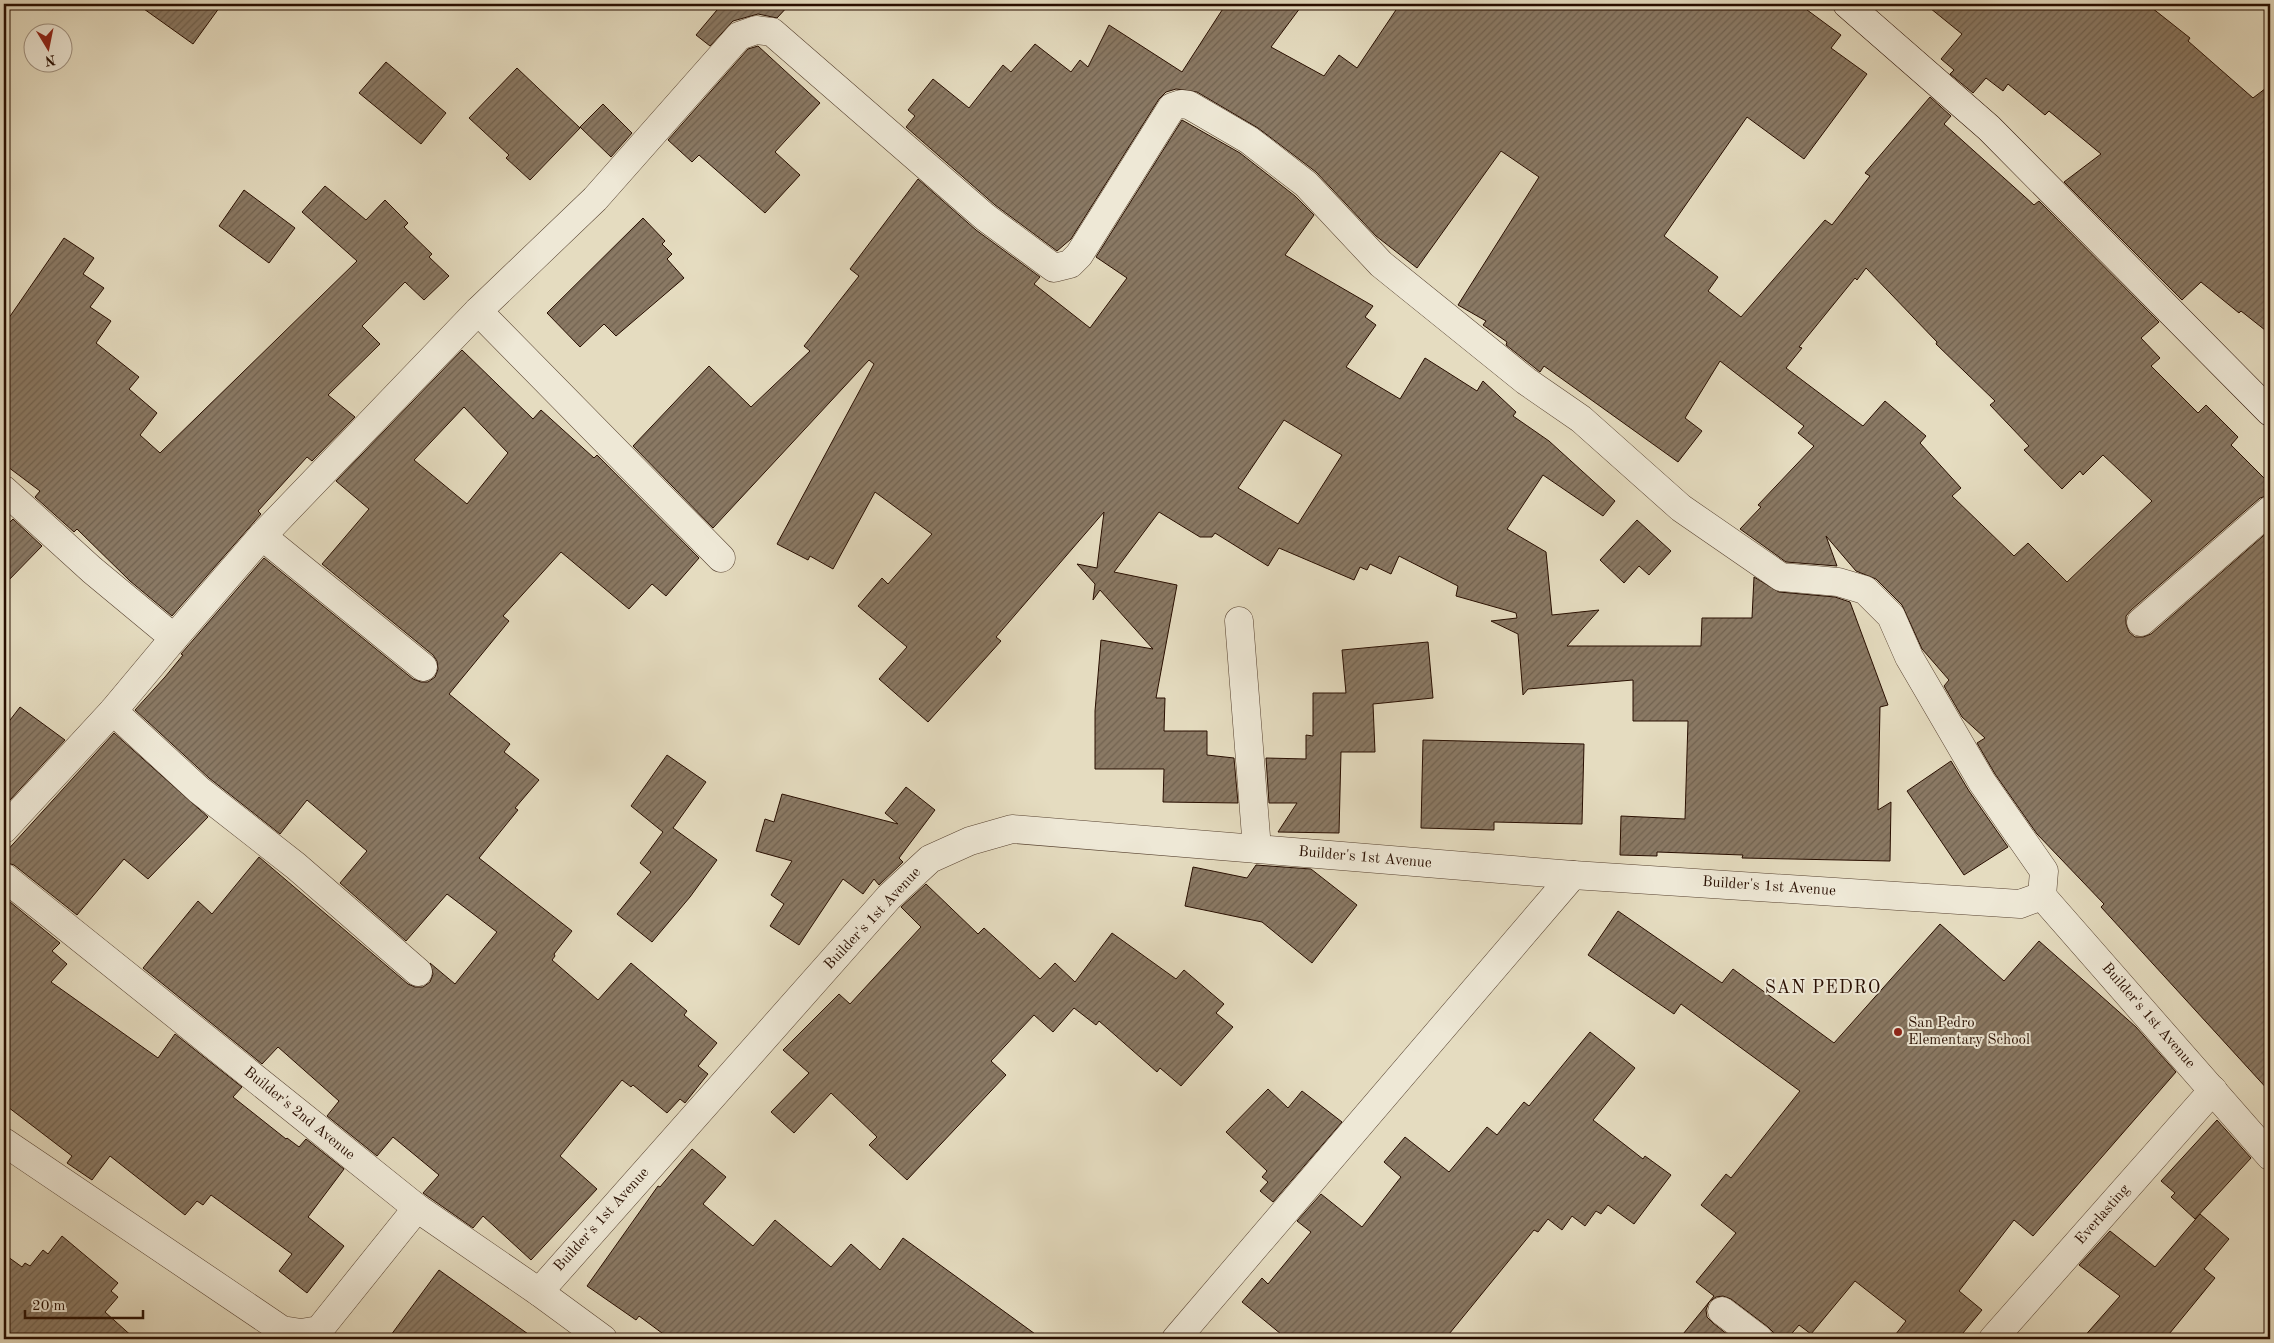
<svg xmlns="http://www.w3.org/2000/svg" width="2274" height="1343" viewBox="0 0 2274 1343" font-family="'Old Standard TT',serif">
	<defs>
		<pattern id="building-hatch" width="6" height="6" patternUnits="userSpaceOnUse" patternTransform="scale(1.25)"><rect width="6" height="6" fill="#8a7964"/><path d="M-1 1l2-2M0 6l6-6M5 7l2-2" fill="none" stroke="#716250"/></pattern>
	</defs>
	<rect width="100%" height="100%" fill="#e5dcc0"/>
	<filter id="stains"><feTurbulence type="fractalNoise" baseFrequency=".004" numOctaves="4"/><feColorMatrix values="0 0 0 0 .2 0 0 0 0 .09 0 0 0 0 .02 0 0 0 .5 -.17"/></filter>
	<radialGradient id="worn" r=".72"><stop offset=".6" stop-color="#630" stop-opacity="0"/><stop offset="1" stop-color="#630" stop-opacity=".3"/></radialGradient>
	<g fill="url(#building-hatch)" stroke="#280e00" fill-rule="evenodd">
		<path d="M 137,4 L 222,4 L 193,44 Z"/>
		<path d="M 722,4 L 790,4 L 777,18 L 758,14 L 733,21 L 710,46 L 696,35 Z"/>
		<path d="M 1226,4 L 1303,4 L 1271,47 L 1324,76 L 1339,55 L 1357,68 L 1400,4 L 1799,4 L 1841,35 L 1831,48 L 1867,74 L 1804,159 L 1747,117 L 1664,236 L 1718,277 L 1708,291 L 1741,317 L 1825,220 L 1832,225 L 1870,176 L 1865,173 L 1930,97 L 1951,116 L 1944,124 L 2034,205 L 2039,201 L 2159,322 L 2141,338 L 2160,358 L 2151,366 L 2198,413 L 2206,405 L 2238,437 L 2231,445 L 2270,484 L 2270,495 L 2260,498 L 2131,610 L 2126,616 L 2126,624 L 2129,632 L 2135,637 L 2143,637 L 2151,634 L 2270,530 L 2270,1092 L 2101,907 L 2104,904 L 2037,834 L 1995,774 L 1977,743 L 1985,738 L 1962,717 L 1944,686 L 1949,680 L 1922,649 L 1902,605 L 1876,579 L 1856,571 L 1826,536 L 1837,566 L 1786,562 L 1740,529 L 1761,507 L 1758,505 L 1814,446 L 1798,433 L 1804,426 L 1720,361 L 1685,418 L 1702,431 L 1678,462 L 1544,366 L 1540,372 L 1535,368 L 1506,345 L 1507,342 L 1483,325 L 1486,321 L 1458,305 L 1539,177 L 1501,151 L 1417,268 L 1376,236 L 1316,172 L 1258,128 L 1197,92 L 1176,89 L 1166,92 L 1159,99 L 1071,239 L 1057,251 L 995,205 L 906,127 L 915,116 L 908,110 L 933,79 L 969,108 L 1003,65 L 1011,72 L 1035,44 L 1071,72 L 1080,60 L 1088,67 L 1109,25 L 1182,72 ZM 1866,268 L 1937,342 L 1936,344 L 1995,401 L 1990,405 L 2029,446 L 2024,450 L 2062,489 L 2080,471 L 2083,475 L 2103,455 L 2152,501 L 2067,582 L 2028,543 L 2014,556 L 1952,496 L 1961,488 L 1920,443 L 1926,436 L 1885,401 L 1863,426 L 1786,368 L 1802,348 L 1799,347 L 1855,278 L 1857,280 Z"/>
		<path d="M 1925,4 L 2147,4 L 2190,38 L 2188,41 L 2253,98 L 2270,85 L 2270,334 L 2241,311 L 2239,313 L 2201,282 L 2182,300 L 2064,182 L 2101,154 L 2049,111 L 2045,115 L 2008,84 L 2003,91 L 1986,78 L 1973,93 L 1950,74 L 1954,70 L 1941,59 L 1962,34 Z"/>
		<path d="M 758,46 L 820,103 L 775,152 L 800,175 L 765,213 L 699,155 L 692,162 L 668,140 L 748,49 Z"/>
		<path d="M 386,62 L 446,113 L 421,144 L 359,93 Z"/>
		<path d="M 517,68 L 580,128 L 530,180 L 506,158 L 509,155 L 469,118 Z"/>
		<path d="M 603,104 L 632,133 L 611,157 L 580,127 Z"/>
		<path d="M 1182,120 L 1240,153 L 1295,196 L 1314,215 L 1285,255 L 1373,306 L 1365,317 L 1376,325 L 1346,367 L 1400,399 L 1425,358 L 1477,391 L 1483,381 L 1516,412 L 1513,416 L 1549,441 L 1615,501 L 1603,516 L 1543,475 L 1507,529 L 1546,552 L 1552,615 L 1599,610 L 1567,646 L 1701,646 L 1702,618 L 1752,618 L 1754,577 L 1779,592 L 1835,597 L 1850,602 L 1888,705 L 1880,707 L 1878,810 L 1891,802 L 1890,861 L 1742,858 L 1743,855 L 1657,852 L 1657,856 L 1620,855 L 1621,816 L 1685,819 L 1688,721 L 1633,721 L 1633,680 L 1528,689 L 1523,695 L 1518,634 L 1491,621 L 1517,618 L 1516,613 L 1456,596 L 1458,586 L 1399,556 L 1391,574 L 1370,564 L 1367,570 L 1360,567 L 1354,580 L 1279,548 L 1268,566 L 1215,533 L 1212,537 L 1200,537 L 1159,512 L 1114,572 L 1177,585 L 1156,698 L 1165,698 L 1164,731 L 1207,731 L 1207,755 L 1234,758 L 1238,803 L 1163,802 L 1164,769 L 1095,769 L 1095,711 L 1101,640 L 1153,649 L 1100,590 L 1093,600 L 1095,584 L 1077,564 L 1097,568 L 1104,512 L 996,637 L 1001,641 L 928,722 L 879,679 L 907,647 L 858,606 L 882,578 L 888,584 L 932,534 L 875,492 L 833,569 L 810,556 L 808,560 L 777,544 L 874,364 L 869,360 L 713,528 L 633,446 L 709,366 L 751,407 L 810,351 L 804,346 L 859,276 L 850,269 L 918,179 L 976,230 L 1040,277 L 1034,284 L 1090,328 L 1127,278 L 1096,257 ZM 1284,420 L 1342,455 L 1298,524 L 1238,488 Z"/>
		<path d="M 325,186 L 366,220 L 385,200 L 408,223 L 404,227 L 432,254 L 429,257 L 449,276 L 424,300 L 405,282 L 362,326 L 380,344 L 328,395 L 355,417 L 312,461 L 307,457 L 258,511 L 261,514 L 172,616 L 130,581 L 77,529 L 74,532 L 35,497 L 40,491 L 4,464 L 4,325 L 64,238 L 94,258 L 83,274 L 104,288 L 90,307 L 111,321 L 96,343 L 139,377 L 129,389 L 157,413 L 140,435 L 160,453 L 357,261 L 302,212 Z"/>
		<path d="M 244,190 L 295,228 L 269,263 L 219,226 Z"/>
		<path d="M 643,218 L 665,241 L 662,244 L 672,254 L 667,259 L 684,278 L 616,336 L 604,324 L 580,347 L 547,313 Z"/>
		<path d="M 462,350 L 533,419 L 541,410 L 594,458 L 597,455 L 699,558 L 666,596 L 652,584 L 629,609 L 561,552 L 503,616 L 509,621 L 449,694 L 510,744 L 504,752 L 539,780 L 515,808 L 518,810 L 479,858 L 572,931 L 554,954 L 555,956 L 552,960 L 598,1000 L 631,963 L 687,1011 L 684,1015 L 717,1043 L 698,1066 L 708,1074 L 685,1103 L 680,1099 L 667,1113 L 633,1085 L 631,1087 L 622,1080 L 560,1156 L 597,1189 L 531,1260 L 483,1216 L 473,1228 L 423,1193 L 439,1175 L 393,1137 L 377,1156 L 327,1116 L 339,1101 L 278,1047 L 262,1064 L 143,968 L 198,901 L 212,914 L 259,857 L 408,984 L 415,987 L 423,987 L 430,982 L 433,974 L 430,963 L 455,984 L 497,932 L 447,894 L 406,941 L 340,883 L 367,851 L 307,800 L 280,834 L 209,778 L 135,710 L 165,677 L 183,655 L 181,654 L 264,558 L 413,679 L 421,682 L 428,682 L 435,677 L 438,669 L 437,661 L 433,655 L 322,564 L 369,509 L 336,481 ZM 464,407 L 508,453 L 467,504 L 414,460 Z"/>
		<path d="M 13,519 L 42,546 L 4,585 L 4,528 Z"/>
		<path d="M 1637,520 L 1671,551 L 1649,575 L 1639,566 L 1624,583 L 1600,560 Z"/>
		<path d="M 1428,642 L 1433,698 L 1373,704 L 1375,752 L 1341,752 L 1339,833 L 1278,832 L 1297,803 L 1269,803 L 1266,758 L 1306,759 L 1306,735 L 1313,736 L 1313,693 L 1346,693 L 1342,650 Z"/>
		<path d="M 20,707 L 65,740 L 10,800 L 4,795 L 4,728 Z"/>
		<path d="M 114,733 L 208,817 L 148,879 L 124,859 L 77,915 L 14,865 L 4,862 L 4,854 Z"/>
		<path d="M 1423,740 L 1584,744 L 1582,824 L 1494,822 L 1494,830 L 1421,828 Z"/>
		<path d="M 667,755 L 706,782 L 673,828 L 717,860 L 690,897 L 652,942 L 617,914 L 651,872 L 640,863 L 663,832 L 631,806 Z"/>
		<path d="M 1951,761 L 1969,791 L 2008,847 L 1964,875 L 1907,791 Z"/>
		<path d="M 906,787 L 935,810 L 899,858 L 903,862 L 879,885 L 874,879 L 863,894 L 843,879 L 799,945 L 770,926 L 784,904 L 771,895 L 792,861 L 756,851 L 765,819 L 774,822 L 782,794 L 898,824 L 885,813 Z"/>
		<path d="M 1256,865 L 1311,869 L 1357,905 L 1312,963 L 1262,922 L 1185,906 L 1193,867 L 1247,878 Z"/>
		<path d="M 926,884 L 978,934 L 984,928 L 1040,979 L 1055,963 L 1075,982 L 1112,933 L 1176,979 L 1184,970 L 1224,1004 L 1216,1013 L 1233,1027 L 1181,1086 L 1160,1068 L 1157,1072 L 1099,1021 L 1096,1025 L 1074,1008 L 1053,1032 L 1034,1015 L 991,1061 L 1006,1075 L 907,1180 L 869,1145 L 877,1137 L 831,1093 L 794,1133 L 771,1112 L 809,1073 L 783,1050 L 839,994 L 850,1004 L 921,927 L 901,907 Z"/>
		<path d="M 4,897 L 60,943 L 52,951 L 67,964 L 51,982 L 158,1058 L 175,1034 L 242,1087 L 233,1097 L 286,1139 L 287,1138 L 299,1147 L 306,1139 L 344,1169 L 308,1217 L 344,1246 L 307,1293 L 279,1271 L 292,1254 L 211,1195 L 203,1205 L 197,1201 L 185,1215 L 110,1156 L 92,1180 L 67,1163 L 72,1156 L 4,1104 Z"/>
		<path d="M 1618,911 L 1722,983 L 1733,969 L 1834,1043 L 1940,924 L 2004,981 L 2039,941 L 2136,1027 L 2176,1072 L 2033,1236 L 2014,1220 L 1959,1291 L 1982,1310 L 1958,1339 L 1892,1339 L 1906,1321 L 1855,1281 L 1811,1334 L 1799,1325 L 1787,1339 L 1774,1339 L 1773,1332 L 1768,1327 L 1731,1299 L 1723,1296 L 1716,1297 L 1709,1302 L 1706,1310 L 1707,1317 L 1713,1323 L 1733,1339 L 1679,1339 L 1714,1296 L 1696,1282 L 1736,1233 L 1701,1205 L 1726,1174 L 1731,1178 L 1800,1091 L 1681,1004 L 1674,1014 L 1588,955 Z"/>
		<path d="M 1590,1032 L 1635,1068 L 1593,1120 L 1643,1159 L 1645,1156 L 1671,1175 L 1634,1224 L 1608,1205 L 1601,1214 L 1596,1211 L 1585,1226 L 1572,1216 L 1562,1230 L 1548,1219 L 1538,1232 L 1534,1230 L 1445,1339 L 1287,1339 L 1242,1302 L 1262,1278 L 1268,1284 L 1311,1232 L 1297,1221 L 1321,1194 L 1362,1227 L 1401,1177 L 1384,1162 L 1405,1137 L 1449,1172 L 1487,1127 L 1497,1135 L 1524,1102 L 1529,1106 Z"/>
		<path d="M 1268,1089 L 1288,1108 L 1302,1091 L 1342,1122 L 1273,1202 L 1260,1191 L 1268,1182 L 1262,1177 L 1267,1171 L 1226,1132 Z"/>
		<path d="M 2217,1120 L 2251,1158 L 2195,1219 L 2171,1197 L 2175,1193 L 2161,1181 Z"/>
		<path d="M 692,1149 L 726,1177 L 703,1204 L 753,1246 L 775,1220 L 831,1267 L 851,1244 L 880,1270 L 903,1238 L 1042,1339 L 670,1339 L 639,1316 L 636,1320 L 587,1286 L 658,1186 L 660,1187 Z"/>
		<path d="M 2200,1214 L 2229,1239 L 2204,1269 L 2215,1278 L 2165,1339 L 2082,1339 L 2120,1296 L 2079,1265 L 2110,1231 L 2155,1267 Z"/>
		<path d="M 62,1236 L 118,1283 L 111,1291 L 118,1297 L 105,1312 L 135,1339 L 4,1339 L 4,1254 L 22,1267 L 25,1263 L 30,1266 L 43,1250 L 48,1254 Z"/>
		<path d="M 439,1270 L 535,1339 L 388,1339 Z"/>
	</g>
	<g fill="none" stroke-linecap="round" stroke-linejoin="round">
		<g stroke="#574230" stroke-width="29">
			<g id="street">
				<path d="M 478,311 L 721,558"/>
				<path d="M 4,490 L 92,570 L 174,638 L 113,711 L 4,829"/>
				<path d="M 262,536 L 423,667"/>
				<path d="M 1239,621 L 1257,849"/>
				<path d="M 2141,622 L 2270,510"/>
				<path d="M 174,638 L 262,536 L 478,311 L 595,199 L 739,36 L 756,30 L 772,32 L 985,217 L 1054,268 L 1070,264 L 1079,255 L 1172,107 L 1181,104 L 1189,105 L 1249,140 L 1306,184 L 1381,264 L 1526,381 L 1581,419 L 1681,508 L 1781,577 L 1838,582 L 1865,590 L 1891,616 L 1909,657 L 1982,782 L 2044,871 L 2042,896"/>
				<path d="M 113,711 L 199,790 L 296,866 L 418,972"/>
				<path d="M 4,877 L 417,1208 L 539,1292 L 603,1339"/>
				<path d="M 4,1142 L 282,1330 L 301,1333 L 319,1330 L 417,1208"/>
				<path d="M 539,1292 L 889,897 L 930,859 L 970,841 L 1012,829 L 1573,875 L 2020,904 L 2042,896 L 2270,1156"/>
				<path d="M 1722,1311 L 1759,1339"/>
				<path d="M 1176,1339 L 1573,875"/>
				<path d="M 1993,1339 L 2213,1090"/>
			</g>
		</g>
		<g stroke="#280e00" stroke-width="29">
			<path id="secondary" d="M 1847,4 L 1989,128 L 2270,412"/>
		</g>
		<use href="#street" stroke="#eee8d6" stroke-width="28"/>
		<use href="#secondary" stroke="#eee8d6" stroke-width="28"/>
	</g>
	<circle fill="#8f2418" stroke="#eee8d6" stroke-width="2" cx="1898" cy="1032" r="5"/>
	<g text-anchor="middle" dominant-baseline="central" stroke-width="4" stroke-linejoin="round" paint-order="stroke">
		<g font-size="15" fill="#280e00" stroke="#eee8d6">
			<text transform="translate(1365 858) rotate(5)">Builder's 1st Avenue</text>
			<text transform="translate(1769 887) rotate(4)">Builder's 1st Avenue</text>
			<text transform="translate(873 919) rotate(-47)">Builder's 1st Avenue</text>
			<text transform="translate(2148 1016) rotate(49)">Builder's 1st Avenue</text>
			<text transform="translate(299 1114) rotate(39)">Builder's 2nd Avenue</text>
			<text transform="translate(2103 1215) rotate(-49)">Everlasting</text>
			<text transform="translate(602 1220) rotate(-48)">Builder's 1st Avenue</text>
		</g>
		<g font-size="15" fill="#280e00" stroke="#eee8d6" text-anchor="start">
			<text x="1908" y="1023">San Pedro<tspan x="1908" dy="17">Elementary School</tspan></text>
		</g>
		<g font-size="18" letter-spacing="1" fill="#280e00" stroke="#eee8d6">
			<text x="1823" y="988">SAN PEDRO</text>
		</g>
	</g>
	<rect width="2274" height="1343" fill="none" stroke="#e5dcc0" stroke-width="20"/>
	<rect x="5" y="5" width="2264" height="1333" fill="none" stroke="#280e00" stroke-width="2.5"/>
	<rect x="10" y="10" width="2254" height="1323" fill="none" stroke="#280e00"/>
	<g transform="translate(48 48) rotate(170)"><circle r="24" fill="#eee8d6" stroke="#9f9180"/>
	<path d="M0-4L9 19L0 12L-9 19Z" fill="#8f2418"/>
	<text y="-8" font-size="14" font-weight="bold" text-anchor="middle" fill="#280e00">N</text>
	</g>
	<path d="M25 1310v8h118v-8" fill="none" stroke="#280e00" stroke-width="2.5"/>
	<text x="32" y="1310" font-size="15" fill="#280e00" stroke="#eee8d6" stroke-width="4" paint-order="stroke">20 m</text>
	<rect width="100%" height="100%" filter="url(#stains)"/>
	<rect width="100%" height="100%" fill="url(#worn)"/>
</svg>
